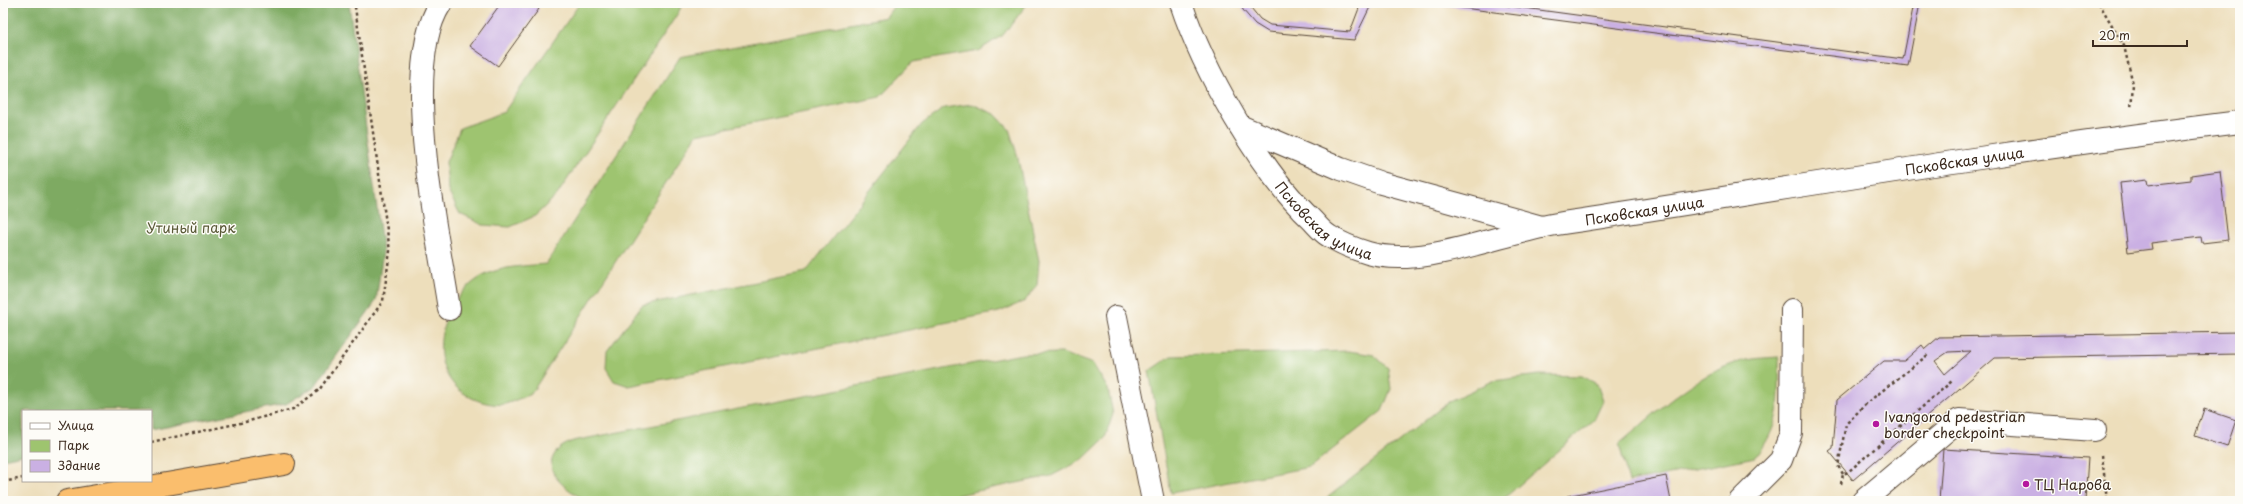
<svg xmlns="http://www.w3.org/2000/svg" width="2243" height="504" viewBox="0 0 2243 504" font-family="'Playpen Sans',sans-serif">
	<rect width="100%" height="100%" fill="#fdfcf7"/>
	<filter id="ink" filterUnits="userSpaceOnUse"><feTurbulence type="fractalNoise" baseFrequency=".025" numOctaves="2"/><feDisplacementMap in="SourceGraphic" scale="8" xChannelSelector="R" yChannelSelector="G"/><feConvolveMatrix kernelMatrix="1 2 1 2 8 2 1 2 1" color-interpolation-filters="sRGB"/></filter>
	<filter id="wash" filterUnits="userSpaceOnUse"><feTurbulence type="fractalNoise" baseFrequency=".012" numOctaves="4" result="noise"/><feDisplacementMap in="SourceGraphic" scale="16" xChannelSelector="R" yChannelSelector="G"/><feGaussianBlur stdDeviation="0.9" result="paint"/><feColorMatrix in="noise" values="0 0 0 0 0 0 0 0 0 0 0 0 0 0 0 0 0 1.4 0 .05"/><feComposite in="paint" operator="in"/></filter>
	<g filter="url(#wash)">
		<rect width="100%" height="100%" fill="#eddebb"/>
		<g fill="#9ec46f" stroke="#6c7746">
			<path d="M 580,3 L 683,3 L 678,13 L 557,195 L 535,216 L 510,227 L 483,225 L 460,214 L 448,191 L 446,162 L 460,128 L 504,112 Z"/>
			<path d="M 896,3 L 1028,3 L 1003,35 L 978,51 L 913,62 L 880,97 L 697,134 L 531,394 C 522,397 513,402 505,404 C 494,406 479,402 470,397 C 421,371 439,302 481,277 C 500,266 525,266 546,264 L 680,57 L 886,17 Z"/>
			<path d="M 972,104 L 995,114 L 1009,129 L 1017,154 L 1039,261 L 1037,285 L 1025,301 L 999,312 L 629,386 L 614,381 L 606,368 L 607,351 L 642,305 L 806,272 L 922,124 L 944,108 Z"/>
			<path d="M 1349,351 L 1374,355 L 1388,368 L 1391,389 L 1382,411 L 1310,467 L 1171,493 L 1149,371 L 1171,356 Z"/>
			<path d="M 1062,353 L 1093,364 L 1108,389 L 1113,414 L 1105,438 L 1082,460 L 1051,476 L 928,501 L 587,501 C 571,492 538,473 557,451 C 560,447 568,443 573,441 L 1022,354 Z"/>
			<path d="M 1779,357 C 1779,396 1783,425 1755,457 L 1629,482 L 1619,444 C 1655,414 1693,375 1739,362 C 1752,358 1766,358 1779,357 Z"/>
			<path d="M 1539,375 L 1582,376 L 1597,384 L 1603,401 L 1594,420 L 1501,501 L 1323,501 L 1451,400 L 1493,381 Z"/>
		</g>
		<path fill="#7eaa62" stroke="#5c6a40" d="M 3,3 L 349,3 L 383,252 L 376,301 L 315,386 L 286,404 L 151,430 L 151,411 L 23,411 L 23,455 L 3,459 Z"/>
		<g id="blocks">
			<g fill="#cab0e3" fill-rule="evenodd">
				<path d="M 501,3 L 531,3 L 539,9 L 498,66 L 470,46 Z"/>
				<path d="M 1240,3 L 1247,3 L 1260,19 L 1270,25 L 1350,32 L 1361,3 L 1372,3 L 1354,40 L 1268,32 L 1255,24 L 1243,10 Z"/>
				<path d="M 1425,3 L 1487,3 L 1903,59 L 1914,3 L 1920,3 L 1908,66 Z"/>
				<path d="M 2220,171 L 2228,240 L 2202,243 L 2201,237 L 2151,243 L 2152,249 L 2128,252 L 2120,183 L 2147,180 L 2148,185 L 2191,180 L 2191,175 Z"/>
				<path d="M 2240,332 L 2240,354 L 1995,358 L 1853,480 L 1829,451 L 1833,448 L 1837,400 L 1884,361 L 1904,361 L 1922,345 L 1925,349 L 1939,337 ZM 1971,351 L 1945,374 L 1935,361 L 1948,352 Z"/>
				<path d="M 2204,409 L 2236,420 L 2227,447 L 2195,436 Z"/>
				<path d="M 1943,449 L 2088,458 L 2085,501 L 1939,501 Z"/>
				<path d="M 1666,476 L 1671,501 L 1568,501 L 1567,496 Z"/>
			</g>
		</g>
	</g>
	<g filter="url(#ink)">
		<use href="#blocks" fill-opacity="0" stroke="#564536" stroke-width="1"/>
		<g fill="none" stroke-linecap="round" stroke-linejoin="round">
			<g stroke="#564536" stroke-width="24">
				<g id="minor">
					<path d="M 441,3 C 399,66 438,235 449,309"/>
					<path id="s1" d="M 1181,3 C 1203,70 1260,171 1311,219 C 1317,225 1322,232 1329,236 C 1340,243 1355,249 1368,253 C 1423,269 1501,233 1557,224 C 1785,189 2012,150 2240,122"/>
					<path d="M 1240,126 L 1341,169 L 1381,183 L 1542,227"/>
					<path d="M 1116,317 L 1153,501"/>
					<path d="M 1740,501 L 1781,460 L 1791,433 L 1792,310"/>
					<path d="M 1863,501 L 1959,420 L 2095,430"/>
				</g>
			</g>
			<g stroke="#564536" stroke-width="24">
				<path id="highway" d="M 67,501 L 284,464"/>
			</g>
			<g stroke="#564536" stroke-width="2.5" stroke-dasharray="3 3" stroke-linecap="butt">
				<path d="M 2099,3 L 2124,46 L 2133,84 L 2131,109"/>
				<path d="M 151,442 L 245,422 L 293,409 L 319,390 L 383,301 L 390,251 L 355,7 L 358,3"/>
				<path d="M 2102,455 L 2107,501"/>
				<path d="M 1843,474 L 1838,466 L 1846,424 L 1868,402 L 1929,354"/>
				<path d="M 3,482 L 23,478"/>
				<path d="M 1841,484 L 1843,474 L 1848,472 L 1952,381"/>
			</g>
			<use href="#minor" stroke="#fff" stroke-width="22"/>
			<use href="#highway" stroke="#fabe6d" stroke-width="22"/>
		</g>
	</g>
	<g fill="#b5179e" stroke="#fdfcf7" stroke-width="1.5">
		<circle cx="1876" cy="424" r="4"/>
		<circle cx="2026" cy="484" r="4"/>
	</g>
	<g text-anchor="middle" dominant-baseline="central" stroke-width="3" stroke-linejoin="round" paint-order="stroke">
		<g font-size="14" fill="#3b2a1e" stroke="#fdfcf7">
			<text stroke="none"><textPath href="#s1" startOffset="927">Псковская улица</textPath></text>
			<text stroke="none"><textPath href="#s1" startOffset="603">Псковская улица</textPath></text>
			<text stroke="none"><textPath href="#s1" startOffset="266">Псковская улица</textPath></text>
		</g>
		<g font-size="14" fill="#595836" stroke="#fdfcf7">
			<text x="191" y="227">Утиный парк</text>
		</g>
		<g font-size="14" fill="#3b2a1e" stroke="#fdfcf7" text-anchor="start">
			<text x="1884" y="416">Ivangorod pedestrian<tspan x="1884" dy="16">border checkpoint</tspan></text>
			<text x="2034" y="484">ТЦ Нарова</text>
		</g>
	</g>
	<rect width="2243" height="504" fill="none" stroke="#fdfcf7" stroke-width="16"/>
	<rect x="22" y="410" width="130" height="72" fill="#fdfcf7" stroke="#afa8a0"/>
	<rect x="30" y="423" width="20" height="6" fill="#ffffff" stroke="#afa8a0"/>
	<text x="58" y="430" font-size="12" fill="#3b2a1e">Улица</text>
	<rect x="30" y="440" width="20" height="12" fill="#9ec46f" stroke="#afa8a0"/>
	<text x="58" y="450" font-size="12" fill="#3b2a1e">Парк</text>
	<rect x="30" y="460" width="20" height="12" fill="#cab0e3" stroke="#afa8a0"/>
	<text x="58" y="470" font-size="12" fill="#3b2a1e">Здание</text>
	<path d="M2093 40v6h94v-6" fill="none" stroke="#3b2a1e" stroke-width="2"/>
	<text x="2099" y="40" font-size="12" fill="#3b2a1e" stroke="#fdfcf7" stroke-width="3" paint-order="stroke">20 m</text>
</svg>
